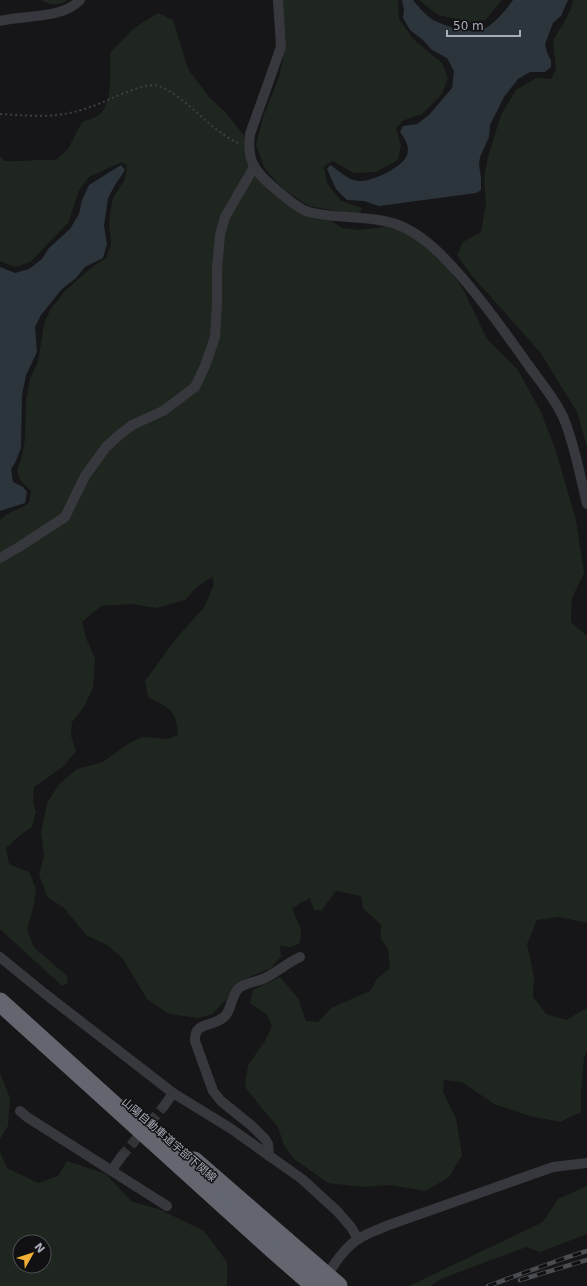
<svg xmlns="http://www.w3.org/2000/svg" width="587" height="1286" viewBox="0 0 587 1286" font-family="'DejaVu Sans','Noto Sans JP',sans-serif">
	<rect width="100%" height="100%" fill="#161618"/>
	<g fill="#1e261f" fill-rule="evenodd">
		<path d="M 41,0 L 68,0 C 59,6 51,6 41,0 Z"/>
		<path d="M 282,0 L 398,0 L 399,19 L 413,39 L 442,63 L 448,78 L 442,94 L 422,114 L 402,121 L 396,129 L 401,145 L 398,160 L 376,172 L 354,173 L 333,161 L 324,166 L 327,183 L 341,201 L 362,208 L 359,215 L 309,206 L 284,190 L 265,169 L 256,145 L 263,117 L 279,77 L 286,44 Z"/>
		<path d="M 419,0 L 502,0 L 485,20 L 470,22 L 438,15 Z"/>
		<path d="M 573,0 L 587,0 L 587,447 L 577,412 L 540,352 L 472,276 L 457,255 L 463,242 L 481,232 L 486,203 L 484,179 L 488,157 L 501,115 L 516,90 L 536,78 L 551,79 L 556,69 L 553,40 L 563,24 L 571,9 Z"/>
		<path d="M 158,13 L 173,20 L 188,69 L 210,98 L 226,113 L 244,135 L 246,157 L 254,175 L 327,218 L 342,228 L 360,230 L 391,226 L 435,249 L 463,289 L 487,339 L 518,370 L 540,410 L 555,448 L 576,520 L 584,573 L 572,598 L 571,622 L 587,636 L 587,923 L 559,917 L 537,920 L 527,944 L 534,977 L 533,997 L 546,1014 L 566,1020 L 587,1008 L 587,1051 L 584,1057 L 581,1091 L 581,1112 L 560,1122 L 530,1116 L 494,1104 L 462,1082 L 444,1080 L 443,1092 L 456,1118 L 462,1155 L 449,1177 L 426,1191 L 389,1185 L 363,1187 L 328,1183 L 294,1159 L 284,1145 L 278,1127 L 265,1112 L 245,1087 L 248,1065 L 265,1041 L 272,1026 L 266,1014 L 250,1003 L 253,990 L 280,977 L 298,998 L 306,1021 L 318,1022 L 331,1008 L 370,991 L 377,979 L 390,968 L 388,949 L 381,939 L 381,925 L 363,908 L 361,896 L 336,891 L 321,911 L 314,910 L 310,898 L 292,908 L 301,929 L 300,943 L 291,947 L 280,946 L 281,957 L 271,968 L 247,978 L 233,987 L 226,1000 L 212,1014 L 199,1018 L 169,1014 L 147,999 L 123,959 L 107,945 L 86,935 L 63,907 L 48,898 L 39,875 L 44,856 L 41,833 L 47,803 L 59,784 L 77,769 L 103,762 L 128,744 L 142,737 L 167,739 L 178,735 C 176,708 170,709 148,697 L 145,681 L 175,640 L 205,606 L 214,584 L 212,577 L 198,586 L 185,600 L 156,608 L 131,604 L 101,606 L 82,622 L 86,638 L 95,658 L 93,688 L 84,707 L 72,722 L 71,736 L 76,751 L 63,767 L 34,787 L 33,802 L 36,812 L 32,827 L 19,836 L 6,848 L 9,864 L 29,872 L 36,889 L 34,904 L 27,930 L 34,947 L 67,976 L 68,983 L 62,986 L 0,929 L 0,520 C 9,511 19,510 29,503 L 31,491 L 20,480 L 17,470 L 22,456 L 25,438 L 26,400 L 30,379 L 38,362 L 44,324 L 50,310 L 65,291 L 90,269 L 106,258 L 111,245 L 109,220 L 113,198 L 125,179 L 127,166 L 122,162 L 89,177 L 79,190 L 68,223 L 30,262 L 15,267 L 0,261 L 0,156 L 4,161 C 21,162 38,159 56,160 L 68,149 L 82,122 C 87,120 95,118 99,115 C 113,104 110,70 110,53 L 134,28 Z"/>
		<path d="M 0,1073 L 10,1098 L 8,1126 L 0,1139 Z"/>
		<path d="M 0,1152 L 7,1168 L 38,1183 L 58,1176 L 67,1161 L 106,1174 L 131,1201 L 161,1210 L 204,1231 L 227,1262 L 227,1286 L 0,1286 ZM 20,1242 L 44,1242 L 44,1266 L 20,1266 Z"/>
		<path d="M 587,1186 L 587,1234 L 540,1252 L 526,1247 L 443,1278 L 430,1286 L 409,1286 L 543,1222 L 558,1199 Z"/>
	</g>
	<g fill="#2c353c">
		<path d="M 402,0 L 413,0 C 418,6 424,13 430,18 C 440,25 473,35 484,29 C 495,23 506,10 513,0 L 568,0 L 561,16 L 553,23 L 545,44 L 547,52 L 551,61 L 551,67 L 545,72 L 530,72 L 518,79 L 504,97 L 490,125 L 489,137 L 480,157 L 479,165 L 481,178 L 481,190 L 476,193 L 379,206 L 364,201 L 347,200 L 336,189 L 327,169 L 330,165 C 340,171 347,180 359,181 C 372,182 403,167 407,155 C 410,146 405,139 400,132 L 403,126 L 417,124 L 429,115 L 452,88 L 454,71 L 447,58 L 432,50 L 423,40 L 410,30 L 403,18 L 404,10 Z"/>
		<path d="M 121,165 L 125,170 L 115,185 L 108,198 L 104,226 L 107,244 L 103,258 L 85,267 L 76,278 L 62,289 L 41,315 L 35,327 L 37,352 L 26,375 L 22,395 L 21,448 L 15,463 L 11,469 L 13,482 L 23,487 L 27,492 L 25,503 L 0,511 L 0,267 L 15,273 L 29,269 L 42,259 L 49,248 L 70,229 L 79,214 L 82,200 L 89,185 Z"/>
	</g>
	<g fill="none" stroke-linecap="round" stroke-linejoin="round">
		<path stroke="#333438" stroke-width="10" stroke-dasharray="10 5" stroke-linecap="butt" d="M 121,1157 L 164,1106"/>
		<path stroke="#3d3f44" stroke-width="2" stroke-dasharray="2 3" stroke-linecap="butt" d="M 0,114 C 32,116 59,119 90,107 C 107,102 143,81 159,86 C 172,91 183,101 194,110 C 208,123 223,136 240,144"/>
		<g stroke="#37383d" stroke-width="10">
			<path d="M 278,0 L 281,47 L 250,134 C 247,159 253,170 272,186 C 281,194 298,209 309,212 C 339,220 381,214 407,229 C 428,240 444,257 459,274 C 485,303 507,335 529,366 C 541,383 556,400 564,419 C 575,446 580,476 587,504"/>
			<path d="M 0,21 C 24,15 63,19 80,0"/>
			<path d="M 0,558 L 19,547 L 65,517 L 85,476 L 106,447 L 118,436 L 132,425 L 163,411 L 195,387 L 205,366 L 215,337 L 217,304 L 217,268 L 220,235 L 225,217 L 254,167"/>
			<path d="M 0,957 L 44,993 L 173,1093 L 164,1106"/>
			<path d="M 173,1093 L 230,1128 L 302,1179 L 337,1211 L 351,1227 L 358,1239"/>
			<path d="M 20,1111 L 27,1117 L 167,1206"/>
			<path d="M 269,1156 L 268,1144 L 265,1139 L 252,1126 L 221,1101 L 213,1091 L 195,1041 C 194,1020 214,1028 225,1016 C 232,1009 231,995 239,988 C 246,982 257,982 265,978 C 277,972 287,963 300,957"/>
			<path d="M 112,1170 L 121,1157"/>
			<path d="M 326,1279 C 332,1265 347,1245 360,1238 C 368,1233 378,1230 386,1226 L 553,1167 L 587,1163"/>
		</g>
		<g stroke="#63666e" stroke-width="19">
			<path d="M 0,1002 L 276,1252 L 315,1286"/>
			<path d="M 194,1161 L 286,1241"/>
		</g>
		<g stroke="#4a4c52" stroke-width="4.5">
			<g id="rail">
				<path d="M 520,1280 L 587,1260"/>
				<path d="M 488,1286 L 565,1258 L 587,1251"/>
			</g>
		</g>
		<use href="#rail" stroke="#111113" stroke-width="3" stroke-dasharray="9" stroke-linecap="butt"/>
		<path stroke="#63666e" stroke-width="19" d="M 286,1241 L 338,1286"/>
	</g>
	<g text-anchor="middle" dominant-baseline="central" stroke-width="3" stroke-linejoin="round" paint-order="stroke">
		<g font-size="11" fill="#a8adb8" stroke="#111113">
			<text transform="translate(169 1140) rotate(41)">山陽自動車道宇部下関線</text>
		</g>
	</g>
	<g transform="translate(32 1254) rotate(51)"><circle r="19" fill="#111113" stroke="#4d4f55"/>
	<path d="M0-3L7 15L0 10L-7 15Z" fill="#f2b134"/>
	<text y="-6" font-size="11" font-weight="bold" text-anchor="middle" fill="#a8adb8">N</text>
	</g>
	<path d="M447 30v6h73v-6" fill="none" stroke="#a8adb8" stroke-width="2"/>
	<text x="453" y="30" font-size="12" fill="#a8adb8" stroke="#111113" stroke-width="3" paint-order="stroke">50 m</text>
</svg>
